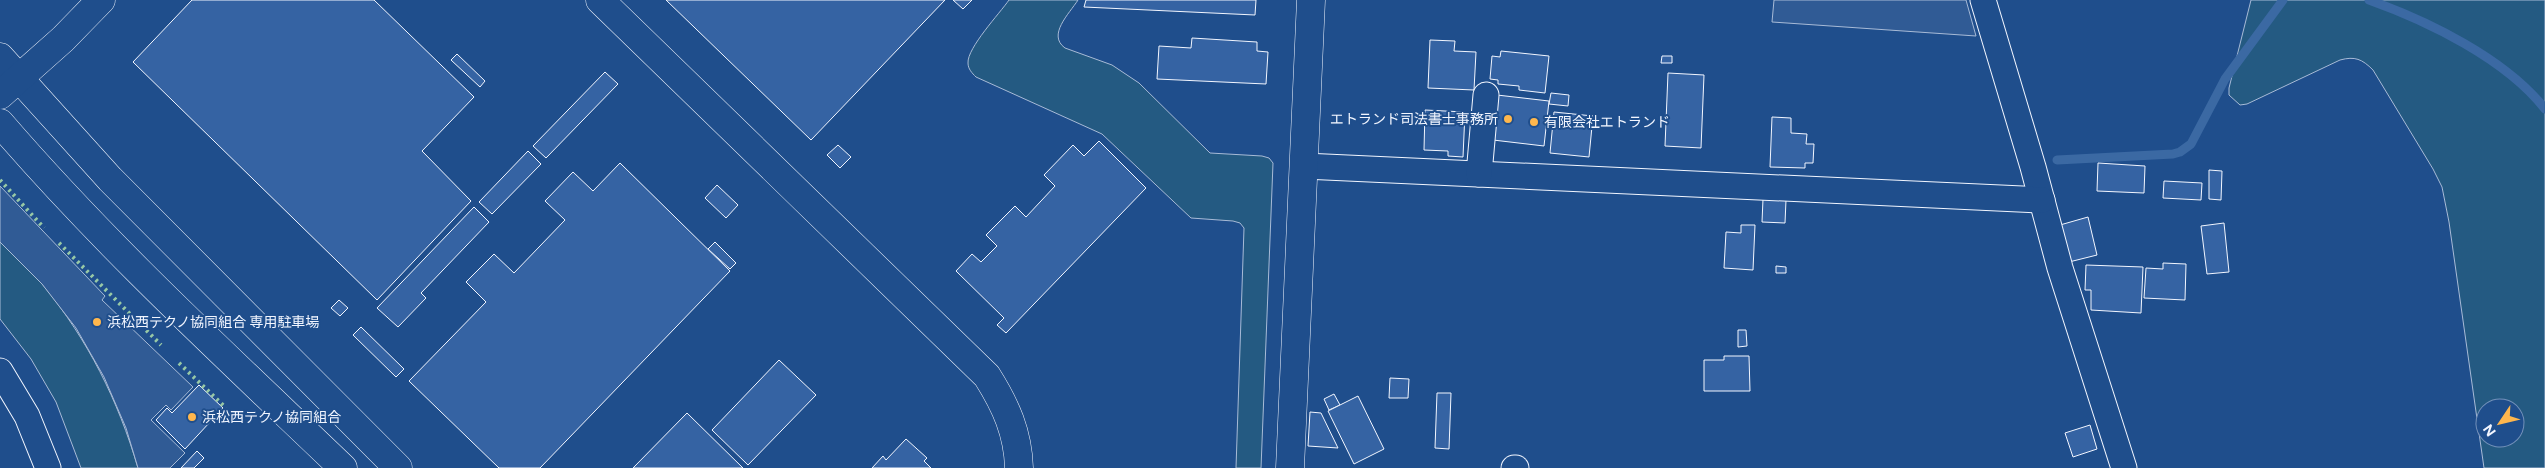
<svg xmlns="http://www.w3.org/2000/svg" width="2545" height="468" viewBox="0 0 2545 468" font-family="Figtree,'Noto Sans JP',sans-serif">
	<rect width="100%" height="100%" fill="#1f4e8c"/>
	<g fill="#245a82" stroke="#a8bbd7" fill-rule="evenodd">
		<path d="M 1009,0 L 1078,0 C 1069,14 1047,35 1065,48 L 1112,65 L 1139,83 L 1210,153 L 1262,156 L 1269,158 L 1273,163 L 1261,468 L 1236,468 L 1244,228 L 1240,223 L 1233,221 L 1191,218 L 1102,134 L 976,77 C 972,73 968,69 968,63 C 967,48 1000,13 1009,0 Z"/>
		<path d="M 2251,0 L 2545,0 L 2545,468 L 2484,468 L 2449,222 L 2442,187 L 2433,169 L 2373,70 C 2362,59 2355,56 2340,60 L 2247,104 L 2240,105 L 2229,95 L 2229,88 ZM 2485,408 L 2515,408 L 2515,438 L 2485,438 Z"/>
		<path d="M 0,242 C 14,256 30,270 43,285 C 88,340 118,400 138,468 L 81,468 L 56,402 L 31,359 L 0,319 Z"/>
	</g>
	<g fill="#305b95" stroke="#a8bbd7">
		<path d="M 1774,0 L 1966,0 L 1976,36 L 1772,22 Z"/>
		<path d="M 0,186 L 105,296 L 102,300 L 193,387 L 171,410 L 166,405 L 151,420 L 185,453 L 170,468 L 138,468 L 126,428 L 104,377 L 76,328 L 42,284 L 0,242 Z"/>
	</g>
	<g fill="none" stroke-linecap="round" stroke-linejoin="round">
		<g stroke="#3b69a3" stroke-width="9">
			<path d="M 2369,0 C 2428,21 2506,59 2545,109"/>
			<path d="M 2057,160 L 2173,154 L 2180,152 L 2191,144 L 2225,79 L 2283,0"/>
		</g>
	</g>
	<g fill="#3563a3" stroke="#f2f6ff">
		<path d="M 192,0 L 374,0 L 474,97 L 422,151 L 471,201 L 377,300 L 133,62 Z"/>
		<path d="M 666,0 L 945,0 L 811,140 Z"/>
		<path d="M 953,0 L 972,0 L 963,9 Z"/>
		<path d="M 1086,0 L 1256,0 L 1255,15 L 1084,7 Z"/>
		<path d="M 1192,38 L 1257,42 L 1257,51 L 1268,52 L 1266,84 L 1157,79 L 1159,46 L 1191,48 Z"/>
		<path d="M 1430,40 L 1455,41 L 1454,51 L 1476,52 L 1474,90 L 1428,88 Z"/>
		<path d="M 1501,51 L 1549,56 L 1545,93 L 1519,90 L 1519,86 L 1498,84 L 1498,80 L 1490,79 L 1492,56 L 1500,57 Z"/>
		<path d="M 457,54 L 485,81 L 480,87 L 451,60 Z"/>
		<path d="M 1662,56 L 1672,56 L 1672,63 L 1661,63 Z"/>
		<path d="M 605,72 L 618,84 L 546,158 L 533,146 Z"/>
		<path d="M 1668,73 L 1704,75 L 1701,148 L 1665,146 Z"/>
		<path d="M 1551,93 L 1569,95 L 1568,106 L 1549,104 Z"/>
		<path d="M 1497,95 L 1549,101 L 1544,146 L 1493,140 Z"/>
		<path d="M 1425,110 L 1465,112 L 1463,157 L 1448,156 L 1448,151 L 1424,150 Z"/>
		<path d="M 1554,112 L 1593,116 L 1589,157 L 1550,153 Z"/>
		<path d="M 1772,117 L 1791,118 L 1791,133 L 1807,134 L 1806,144 L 1814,144 L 1813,163 L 1805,163 L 1805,168 L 1770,167 Z"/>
		<path d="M 1099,141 L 1146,188 L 1006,333 L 997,325 L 1004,318 L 956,271 L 972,254 L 981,262 L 997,246 L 986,235 L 1015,206 L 1026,217 L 1055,186 L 1044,175 L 1073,145 L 1084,156 Z"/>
		<path d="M 838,145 L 851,157 L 840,168 L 827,155 Z"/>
		<path d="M 528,151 L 541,164 L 492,214 L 479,202 Z"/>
		<path d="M 620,163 L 730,271 L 540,468 L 499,468 L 409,381 L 486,302 L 466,282 L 494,254 L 514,273 L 565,220 L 545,201 L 573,172 L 593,191 Z"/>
		<path d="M 2098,163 L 2145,166 L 2144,193 L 2097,191 Z"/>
		<path d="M 2209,170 L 2222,171 L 2221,200 L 2209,199 Z"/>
		<path d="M 2164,181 L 2202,183 L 2201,200 L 2163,198 Z"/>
		<path d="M 717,185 L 738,205 L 726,218 L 705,198 Z"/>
		<path d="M 1763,199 L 1786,200 L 1785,223 L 1762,222 Z"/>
		<path d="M 474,207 L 489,222 L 421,293 L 426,298 L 398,327 L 377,308 Z"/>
		<path d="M 2088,217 L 2097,255 L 2069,262 L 2060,225 Z"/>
		<path d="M 2224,223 L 2229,272 L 2207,274 L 2201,226 Z"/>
		<path d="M 1741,225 L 1755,225 L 1753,270 L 1724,268 L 1726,232 L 1741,233 Z"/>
		<path d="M 715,242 L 736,263 L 730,269 L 708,249 Z"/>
		<path d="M 2163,263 L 2186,264 L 2185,300 L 2144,298 L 2146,268 L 2163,269 Z"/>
		<path d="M 2086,265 L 2143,267 L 2141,313 L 2091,310 L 2091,290 L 2085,290 Z"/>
		<path d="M 1776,266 L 1786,267 L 1786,273 L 1776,273 Z"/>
		<path d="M 339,300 L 348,308 L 340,316 L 331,308 Z"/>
		<path d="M 361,327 L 404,369 L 396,377 L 353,335 Z"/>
		<path d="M 1738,330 L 1746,330 L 1747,346 L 1738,347 Z"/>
		<path d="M 1724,356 L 1749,356 L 1750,391 L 1704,391 L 1704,360 L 1724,360 Z"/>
		<path d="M 779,360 L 816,395 L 748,465 L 712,430 Z"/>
		<path d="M 1390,378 L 1409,379 L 1408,398 L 1389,398 Z"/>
		<path d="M 199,385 L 223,408 L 185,449 L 156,420 L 167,408 L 172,413 Z"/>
		<path d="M 1437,393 L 1451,393 L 1449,449 L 1435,448 Z"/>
		<path d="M 1334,394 L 1340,405 L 1329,410 L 1324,399 Z"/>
		<path d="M 1358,396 L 1384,449 L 1354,464 L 1328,411 Z"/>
		<path d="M 1310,412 L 1321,413 L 1338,448 L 1308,446 Z"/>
		<path d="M 687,413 L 743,468 L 633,468 Z"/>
		<path d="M 2090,425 L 2097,449 L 2073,457 L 2065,433 Z"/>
		<path d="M 906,439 L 927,458 L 924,461 L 931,468 L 872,468 L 883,456 L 886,460 Z"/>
		<path d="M 197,451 L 204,458 L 194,468 L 181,468 Z"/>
	</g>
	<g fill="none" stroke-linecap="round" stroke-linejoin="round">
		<g stroke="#f2f6ff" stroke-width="27">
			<g id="street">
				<path d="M 1983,0 L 2033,167 L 2060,268 L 2124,468"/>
				<path d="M 1304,166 L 2042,200"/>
				<path d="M 1479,174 L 1486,95"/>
				<path d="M 0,371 L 27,416 L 48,468"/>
				<path d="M 1514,468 L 1516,468"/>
			</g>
		</g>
		<g stroke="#f2f6ff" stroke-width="29">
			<g id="secondary">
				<path d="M 600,0 L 987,376 C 1006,406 1018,433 1019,468"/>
				<path d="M 0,57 L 110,179 L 398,468"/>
				<path d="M 0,95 L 63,39 L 101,0"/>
				<path d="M 0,123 C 106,246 226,356 343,468"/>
				<path d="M 1290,468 L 1311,0"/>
			</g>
		</g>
		<use href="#street" stroke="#1f4e8c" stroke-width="25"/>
		<use href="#secondary" stroke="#1f4e8c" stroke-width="28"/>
		<g stroke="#97c8a6" stroke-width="4" stroke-dasharray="2.5 4" stroke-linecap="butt">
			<path d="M 0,180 L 44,228"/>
			<path d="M 59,243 L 161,345"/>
			<path d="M 179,363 L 226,408"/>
		</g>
	</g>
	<g fill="#ffb74d" stroke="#1f4e8c" stroke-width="2">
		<circle cx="1508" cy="119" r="5"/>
		<circle cx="1534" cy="122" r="5"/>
		<circle cx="97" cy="322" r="5"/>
		<circle cx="192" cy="417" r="5"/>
	</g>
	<g text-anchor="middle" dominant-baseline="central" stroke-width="4" stroke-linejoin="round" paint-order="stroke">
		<g font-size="14" fill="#f2f6ff" stroke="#1f4e8c" text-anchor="start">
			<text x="1498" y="119" text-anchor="end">エトランド司法書士事務所</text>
			<text x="1544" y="122">有限会社エトランド</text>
			<text x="107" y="322">浜松西テクノ協同組合 専用駐車場</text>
			<text x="202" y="417">浜松西テクノ協同組合</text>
		</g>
	</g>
	<g transform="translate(2500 423) rotate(235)"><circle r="24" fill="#1f4e8c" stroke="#7391ba"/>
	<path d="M0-4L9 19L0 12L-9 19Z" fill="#ffb74d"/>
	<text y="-8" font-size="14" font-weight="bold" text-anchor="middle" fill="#f2f6ff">N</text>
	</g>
</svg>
